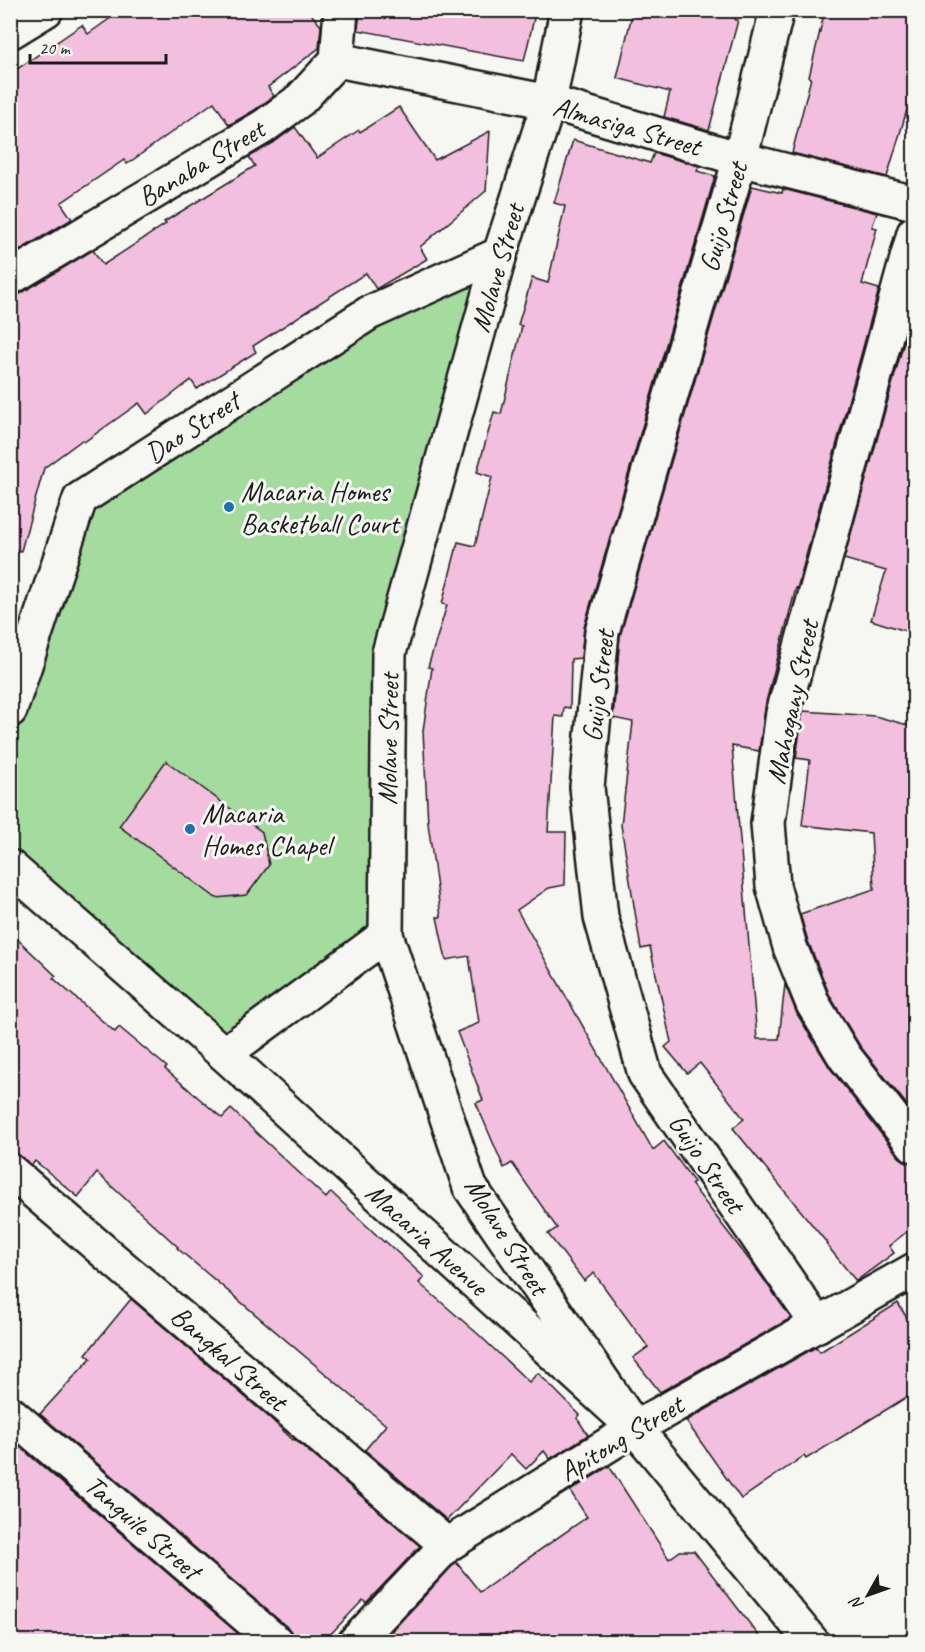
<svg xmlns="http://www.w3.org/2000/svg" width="925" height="1652" viewBox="0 0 925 1652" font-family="Caveat,sans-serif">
	<rect width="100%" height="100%" fill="#f6f6f2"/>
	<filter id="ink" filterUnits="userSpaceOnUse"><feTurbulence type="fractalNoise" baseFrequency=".0167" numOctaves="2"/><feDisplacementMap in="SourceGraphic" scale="12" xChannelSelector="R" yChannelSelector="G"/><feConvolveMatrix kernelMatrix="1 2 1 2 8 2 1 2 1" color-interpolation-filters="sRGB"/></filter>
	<g filter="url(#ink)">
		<path fill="#a4dca0" stroke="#607c5e" stroke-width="1.5" d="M 485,272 L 377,644 L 378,929 L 232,1038 L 11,856 L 11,751 L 89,507 L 372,319 Z"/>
		<g fill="#f2bfde" stroke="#1c1c1c" stroke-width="1.5">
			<path d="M 122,10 L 308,10 L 321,26 L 319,48 L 268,87 L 274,96 L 253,111 L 229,125 L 214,102 L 127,164 L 124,160 L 61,203 L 72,219 L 10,256 L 10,74 L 82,25 L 88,34 Z"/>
			<path d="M 360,10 L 536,10 L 524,61 L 358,30 Z"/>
			<path d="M 633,10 L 737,10 L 735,20 L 738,20 L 709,130 L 664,117 L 670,92 L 617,78 Z"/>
			<path d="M 825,10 L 915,10 L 915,105 L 909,103 L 887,177 L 792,153 L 811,78 L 809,77 Z"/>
			<path d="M 399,107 L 435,160 L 490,131 L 486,191 L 420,247 L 427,259 L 376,289 L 366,273 L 253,346 L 256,352 L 197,389 L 191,380 L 147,414 L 139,403 L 84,442 L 82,440 L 44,468 L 21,551 L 10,549 L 10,297 L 20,294 L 93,250 L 103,265 L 166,224 L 164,222 L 255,166 L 249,157 L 273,143 L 295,127 L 317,158 L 359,130 L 360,132 Z"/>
			<path d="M 573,140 L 650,163 L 654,153 L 699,166 L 697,171 L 715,176 L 584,627 L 581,658 L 571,659 L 570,708 L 564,707 L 563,717 L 555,716 L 548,832 L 566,832 L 565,885 L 549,888 L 517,910 L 653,1150 L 664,1141 L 694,1182 L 691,1184 L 760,1274 L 791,1318 L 660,1392 L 633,1358 L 648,1347 L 594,1273 L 584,1281 L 548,1234 L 557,1228 L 512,1163 L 504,1168 L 476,1103 L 483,1100 L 457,1032 L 479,1023 L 469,956 L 446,960 L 437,917 L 441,917 L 428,823 L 423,731 L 432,668 L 428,667 L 447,605 L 442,604 L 458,542 L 475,546 L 492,477 L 477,472 L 494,412 L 501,414 L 522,326 L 518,325 L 532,278 L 548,283 L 565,206 L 554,203 Z"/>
			<path d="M 752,186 L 782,193 L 783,189 L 877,213 L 872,227 L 877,228 L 862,284 L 879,289 L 797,589 L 796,588 L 766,702 L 759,751 L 732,746 L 757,1039 L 779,1039 L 785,984 L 797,1014 L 830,1068 L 899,1157 L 906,1162 L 915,1163 L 915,1225 L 889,1246 L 894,1253 L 856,1281 L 826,1244 L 827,1243 L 733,1128 L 744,1119 L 700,1063 L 687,1073 L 665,1047 L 671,1042 L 650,947 L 641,949 L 621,825 L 633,722 L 613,718 L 620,636 Z"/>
			<path d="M 915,302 L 915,634 L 871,620 L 886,571 L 844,559 Z"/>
			<path d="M 803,711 L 875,716 L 915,727 L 915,1115 L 860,1046 L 830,996 L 808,941 L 800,914 L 874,889 L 871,833 L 802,825 L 810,760 L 796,758 Z"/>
			<path d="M 166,761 L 262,832 L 269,865 L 247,895 L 216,898 L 119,826 Z"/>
			<path d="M 10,932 L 56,976 L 53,978 L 115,1032 L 119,1027 L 167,1067 L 165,1069 L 222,1118 L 231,1109 L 326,1198 L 331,1192 L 384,1242 L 385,1241 L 424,1277 L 419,1283 L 478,1334 L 529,1382 L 538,1373 L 580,1415 L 577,1418 L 588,1435 L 550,1459 L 544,1451 L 526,1469 L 511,1454 L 447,1520 L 365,1450 L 386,1425 L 177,1248 L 178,1247 L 97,1173 L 78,1197 L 35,1161 L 32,1165 L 19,1155 L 10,1148 Z"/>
			<path d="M 131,1299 L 271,1419 L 293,1440 L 294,1439 L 420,1546 L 366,1603 L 363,1600 L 324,1641 L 294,1641 L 293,1635 L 288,1628 L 40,1414 L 91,1358 L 86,1354 Z"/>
			<path d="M 898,1303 L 915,1332 L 915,1392 L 806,1459 L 804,1456 L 741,1499 L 686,1421 L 816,1347 L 820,1352 Z"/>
			<path d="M 14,1442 L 247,1641 L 10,1641 L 10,1446 Z"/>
			<path d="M 609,1466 L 669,1559 L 680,1551 L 694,1551 L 763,1641 L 402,1641 L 392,1631 L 456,1562 L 480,1592 L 587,1517 L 570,1491 Z"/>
		</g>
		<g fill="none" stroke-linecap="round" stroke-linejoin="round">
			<g stroke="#1c1c1c" stroke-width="38">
				<g id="minor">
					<path d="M 567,10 L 549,102 L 500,254 L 389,653 L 386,935 L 470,1187 L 635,1428"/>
					<path d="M 777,10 L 740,159 L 602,632 L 587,787 L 601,917 L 645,1074 L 818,1325"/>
					<path d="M 10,32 L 46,10"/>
					<path d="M 337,60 L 549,102 L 740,159 L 914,203"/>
					<path d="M 914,233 L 783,713 L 768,823 L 773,886 L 790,947 L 813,1004 L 845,1057 L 914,1145"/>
					<path d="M 10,278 L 263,127 L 300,100 L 337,60 L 341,10"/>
					<path d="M 10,710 L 80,499 L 369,313 L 500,254"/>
					<path d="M 10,867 L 224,1054 L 635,1428 L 812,1642"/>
					<path d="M 224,1054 L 386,935"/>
					<path d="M 10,1171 L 447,1545"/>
					<path d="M 10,1413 L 276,1642"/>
					<path d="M 355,1642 L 447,1545 L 635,1428 L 914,1270"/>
				</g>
			</g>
			<use href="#minor" stroke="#f6f6f2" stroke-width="33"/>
		</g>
	</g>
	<g fill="#1f6fb2" stroke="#f6f6f2" stroke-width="2">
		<circle cx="229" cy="507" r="6"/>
		<circle cx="190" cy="829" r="6"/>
	</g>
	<g text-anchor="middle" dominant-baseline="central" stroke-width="6" stroke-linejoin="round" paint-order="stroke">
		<g font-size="28" fill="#1c1c1c" stroke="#f6f6f2">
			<text transform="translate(627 126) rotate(16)">Almasiga Street</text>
			<text transform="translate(201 163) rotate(-31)">Banaba Street</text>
			<text transform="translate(723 217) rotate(-74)">Guijo Street</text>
			<text transform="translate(497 268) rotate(-74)">Molave Street</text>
			<text transform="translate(192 427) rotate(-33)">Dao Street</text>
			<text transform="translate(598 686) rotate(-83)">Guijo Street</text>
			<text transform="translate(792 702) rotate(-78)">Mahogany Street</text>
			<text transform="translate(388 739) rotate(-89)">Molave Street</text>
			<text transform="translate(707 1163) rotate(56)">Guijo Street</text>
			<text transform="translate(507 1236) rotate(58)">Molave Street</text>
			<text transform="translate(427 1239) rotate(42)">Macaria Avenue</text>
			<text transform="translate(229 1358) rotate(41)">Bangkal Street</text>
			<text transform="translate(621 1438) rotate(-31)">Apitong Street</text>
			<text transform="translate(143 1527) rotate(41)">Tanguile Street</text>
		</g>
		<g font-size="28" fill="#1c1c1c" stroke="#f6f6f2" text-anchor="start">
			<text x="241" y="491">Macaria Homes<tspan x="241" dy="32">Basketball Court</tspan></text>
			<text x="202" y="813">Macaria<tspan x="202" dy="32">Homes Chapel</tspan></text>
		</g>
	</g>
	<rect width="925" height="1652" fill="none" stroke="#f6f6f2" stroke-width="36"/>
	<rect x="18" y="18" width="889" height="1616" fill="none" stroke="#1c1c1c" stroke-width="2" filter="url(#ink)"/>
	<g transform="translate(868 1595) rotate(230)" stroke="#f6f6f2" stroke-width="4.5" paint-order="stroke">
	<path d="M0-4.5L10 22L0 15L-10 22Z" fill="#1c1c1c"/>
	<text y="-9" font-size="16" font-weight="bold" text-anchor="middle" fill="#1c1c1c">N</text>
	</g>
	<path d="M30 54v9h136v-9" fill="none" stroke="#1c1c1c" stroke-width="3"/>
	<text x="39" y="54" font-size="18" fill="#1c1c1c" stroke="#f6f6f2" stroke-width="4.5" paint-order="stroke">20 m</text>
</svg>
